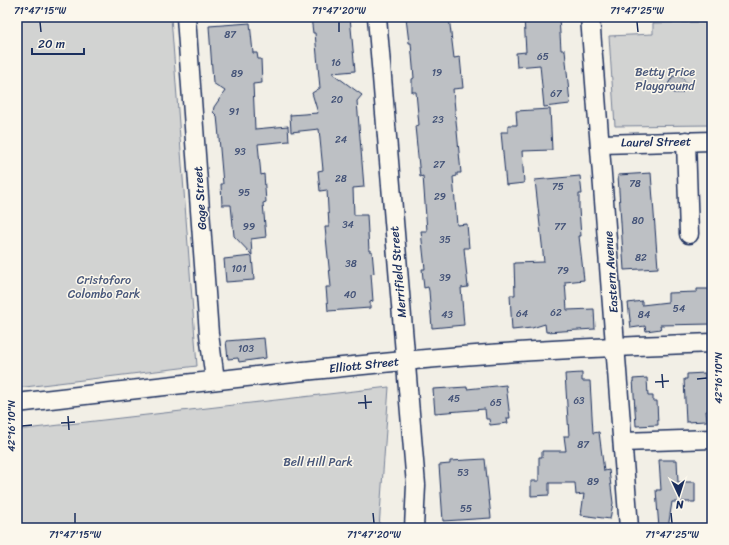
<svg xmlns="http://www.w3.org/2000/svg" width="729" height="545" viewBox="0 0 729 545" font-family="Sriracha,sans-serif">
	<rect width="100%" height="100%" fill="#f2efe6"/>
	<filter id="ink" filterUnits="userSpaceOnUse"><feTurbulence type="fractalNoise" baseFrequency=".025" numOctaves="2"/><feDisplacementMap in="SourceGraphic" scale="8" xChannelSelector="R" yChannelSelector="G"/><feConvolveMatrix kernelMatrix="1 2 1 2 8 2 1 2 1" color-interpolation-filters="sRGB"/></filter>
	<g filter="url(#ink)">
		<g fill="#d2d3d2" stroke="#768198">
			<path d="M 17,17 L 171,17 L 197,366 L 17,388 Z"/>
			<path d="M 712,22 L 712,125 L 615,126 L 609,36 L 653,34 L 653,23 Z"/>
			<path d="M 389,387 L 379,528 L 17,528 L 17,430 Z"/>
		</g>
		<g fill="#bdc0c4" stroke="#1b2f5e">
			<path d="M 311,17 L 350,17 L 355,71 L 332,73 L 362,95 L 357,101 L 364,187 L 353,188 L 354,215 L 367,215 L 369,251 L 372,251 L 374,273 L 371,274 L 373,301 L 370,302 L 370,308 L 328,311 L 326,287 L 331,287 L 325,227 L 329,227 L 327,190 L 320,191 L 318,171 L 323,170 L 319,129 L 291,132 L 290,115 L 318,113 L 312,93 L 320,88 L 315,33 L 313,33 Z"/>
			<path d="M 420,17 L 449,17 L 454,58 L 460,57 L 463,88 L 453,89 L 461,173 L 457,173 L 457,176 L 453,177 L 457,225 L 467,224 L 469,248 L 464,248 L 468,287 L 461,288 L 464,325 L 432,328 L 429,291 L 428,287 L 424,288 L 422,269 L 425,269 L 421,231 L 427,231 L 423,176 L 420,177 L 415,126 L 419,125 L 416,92 L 412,92 L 412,79 L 414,78 L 411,43 L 409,43 L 406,18 Z"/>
			<path d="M 524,17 L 559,17 L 561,50 L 565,50 L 570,104 L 544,107 L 540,65 L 517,67 L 516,53 L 526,52 Z"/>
			<path d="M 250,23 L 253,53 L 257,53 L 258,59 L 261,59 L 262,83 L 253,84 L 255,129 L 288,126 L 289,141 L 258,144 L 261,175 L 264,174 L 266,202 L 263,203 L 266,237 L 251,239 L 252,255 L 234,236 L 231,205 L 222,205 L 221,184 L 223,184 L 218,126 L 217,116 L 213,112 L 214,107 L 225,91 L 213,83 L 209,26 Z"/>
			<path d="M 673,76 L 682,77 L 687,84 L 682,93 L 673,93 L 668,84 Z"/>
			<path d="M 550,109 L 552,150 L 522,151 L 524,183 L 506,185 L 501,132 L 508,132 L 508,125 L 517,125 L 516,111 Z"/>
			<path d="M 651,173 L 658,268 L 624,270 L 618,175 Z"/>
			<path d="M 580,176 L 582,194 L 579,194 L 579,209 L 581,236 L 579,236 L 584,280 L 565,282 L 567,310 L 594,309 L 595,329 L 546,332 L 545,324 L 532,328 L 512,330 L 510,295 L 515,295 L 514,263 L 544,262 L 535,180 Z"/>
			<path d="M 252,256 L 254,280 L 226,282 L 224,259 Z"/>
			<path d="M 697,289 L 712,289 L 712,324 L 660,325 L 661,329 L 646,331 L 645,326 L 631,328 L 628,303 L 642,301 L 642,305 L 668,302 L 668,293 L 697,292 Z"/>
			<path d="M 264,338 L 266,358 L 239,362 L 238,358 L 228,359 L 226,341 Z"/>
			<path d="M 582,373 L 582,381 L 590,381 L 593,433 L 599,432 L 604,471 L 609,470 L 613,503 L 610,519 L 581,515 L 584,494 L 576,495 L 575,483 L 549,483 L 549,495 L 531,496 L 531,481 L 539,481 L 539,457 L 542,457 L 542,451 L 566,451 L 564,436 L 569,436 L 565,374 Z"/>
			<path d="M 705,373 L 705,379 L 708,379 L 708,389 L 711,389 L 712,411 L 706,411 L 707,421 L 686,422 L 684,379 L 687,379 L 687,374 Z"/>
			<path d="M 647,378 L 648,396 L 653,396 L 653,401 L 657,401 L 658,425 L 636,426 L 633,379 Z"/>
			<path d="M 506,385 L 510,418 L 507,418 L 508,423 L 490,425 L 489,419 L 486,419 L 485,409 L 435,413 L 433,389 L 467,387 L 467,389 Z"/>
			<path d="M 485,459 L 491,518 L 443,521 L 439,465 L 450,464 L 450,461 Z"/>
			<path d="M 659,460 L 677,460 L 678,482 L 695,482 L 695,502 L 672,502 L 668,528 L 659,528 L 656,490 L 661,490 Z"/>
		</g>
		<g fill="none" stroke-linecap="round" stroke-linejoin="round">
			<g stroke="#1b2f5e" stroke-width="21">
				<g id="minor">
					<path d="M 186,17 L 209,334 L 215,380"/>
					<path d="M 377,17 L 416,485 L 414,528"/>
					<path d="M 590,17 L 629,528"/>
					<path d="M 686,141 L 689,234"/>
					<path d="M 601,144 L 712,141"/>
					<path d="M 17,403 C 146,388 275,373 404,361 C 506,351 609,347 712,343"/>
					<path d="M 623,442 L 712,439"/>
				</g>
			</g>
			<use href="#minor" stroke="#fbf7ec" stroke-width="18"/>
		</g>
	</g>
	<path fill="none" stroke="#1b2f5e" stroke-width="1.5" d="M 40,22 L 41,32M 339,22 L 339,32M 637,22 L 638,32M 662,374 L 663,388M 697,379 L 707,378M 655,382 L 669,381M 365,395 L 366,409M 358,403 L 372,402M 68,416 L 69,430M 61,423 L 75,422M 22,426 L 32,425M 75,513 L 75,523M 373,513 L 374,523M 671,513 L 672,523"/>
	<g text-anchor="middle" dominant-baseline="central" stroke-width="3" stroke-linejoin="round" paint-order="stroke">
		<g font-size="10" fill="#445378">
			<text x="230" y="35">87</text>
			<text x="543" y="57">65</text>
			<text x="336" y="63">16</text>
			<text x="437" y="73">19</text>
			<text x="237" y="74">89</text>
			<text x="556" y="94">67</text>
			<text x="337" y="100">20</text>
			<text x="234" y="112">91</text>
			<text x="438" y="120">23</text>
			<text x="341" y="140">24</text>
			<text x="240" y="152">93</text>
			<text x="439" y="165">27</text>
			<text x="341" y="179">28</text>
			<text x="635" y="184">78</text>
			<text x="558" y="187">75</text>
			<text x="244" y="193">95</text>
			<text x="440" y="197">29</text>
			<text x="638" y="221">80</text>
			<text x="348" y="225">34</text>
			<text x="249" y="227">99</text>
			<text x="560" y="227">77</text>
			<text x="445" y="240">35</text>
			<text x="641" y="258">82</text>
			<text x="351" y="264">38</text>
			<text x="239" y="269">101</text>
			<text x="563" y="271">79</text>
			<text x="445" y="278">39</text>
			<text x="350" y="295">40</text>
			<text x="679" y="309">54</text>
			<text x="556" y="313">62</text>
			<text x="522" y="314">64</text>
			<text x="447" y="315">43</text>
			<text x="644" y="315">84</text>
			<text x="246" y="349">103</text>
			<text x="454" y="399">45</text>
			<text x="579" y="401">63</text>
			<text x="496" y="403">65</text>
			<text x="583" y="445">87</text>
			<text x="463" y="473">53</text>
			<text x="593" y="482">89</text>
			<text x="466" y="509">55</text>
		</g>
		<g font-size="12" fill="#49587b" stroke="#fbf7ec">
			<text x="665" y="72">Betty Price<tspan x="665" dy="14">Playground</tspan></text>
			<text x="104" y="280">Cristoforo<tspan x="104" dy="14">Colombo Park</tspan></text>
			<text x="318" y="462">Bell Hill Park</text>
		</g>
		<g font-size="12" fill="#1b2f5e" stroke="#fbf7ec">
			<text transform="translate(656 142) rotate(-1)">Laurel Street</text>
			<text transform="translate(200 198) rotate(-94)">Gage Street</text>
			<text transform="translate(398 272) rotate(-95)">Merrifield Street</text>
			<text transform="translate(611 272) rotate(-94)">Eastern Avenue</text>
			<text transform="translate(364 365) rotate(-6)">Elliott Street</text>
		</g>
	</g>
	<rect width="729" height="545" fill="none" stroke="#fbf7ec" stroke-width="44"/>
	<g transform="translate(679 495) rotate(176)" stroke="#fbf7ec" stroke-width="3" paint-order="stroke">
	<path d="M0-3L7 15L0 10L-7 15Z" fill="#1b2f5e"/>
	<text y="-6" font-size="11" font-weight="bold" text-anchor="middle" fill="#1b2f5e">N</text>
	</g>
	<path d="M32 48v6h52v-6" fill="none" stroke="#1b2f5e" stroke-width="2"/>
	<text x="38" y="48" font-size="12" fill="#1b2f5e" stroke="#fbf7ec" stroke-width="3" paint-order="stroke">20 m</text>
	<rect x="22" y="22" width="685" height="501" fill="none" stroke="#1b2f5e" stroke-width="1.5"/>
	<g font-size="10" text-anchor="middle" fill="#1b2f5e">
		<text x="40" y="14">71°47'15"W</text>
		<text x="339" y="14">71°47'20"W</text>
		<text x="637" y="14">71°47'25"W</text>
		<text transform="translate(718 378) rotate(-90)" y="4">42°16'10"N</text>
		<text transform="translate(11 426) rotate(-90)" y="4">42°16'10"N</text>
		<text x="75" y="538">71°47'15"W</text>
		<text x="374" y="538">71°47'20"W</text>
		<text x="672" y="538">71°47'25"W</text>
	</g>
</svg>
